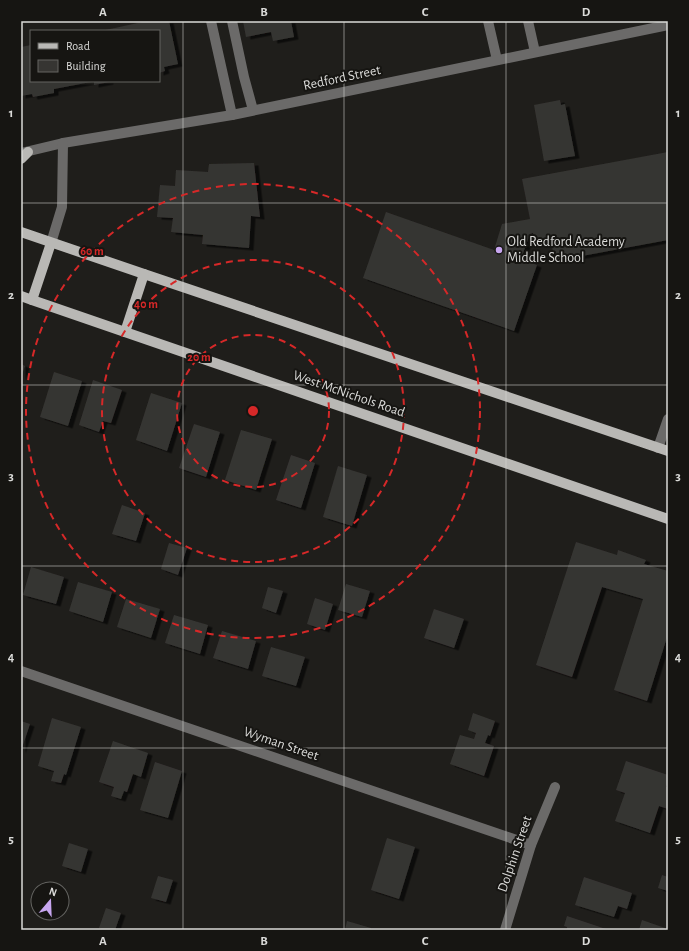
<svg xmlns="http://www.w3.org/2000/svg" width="689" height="951" viewBox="0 0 689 951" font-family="'Alegreya Sans',sans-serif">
	<defs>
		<filter id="shadow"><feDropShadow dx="4.5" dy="2.5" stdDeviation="0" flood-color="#0009"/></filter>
	</defs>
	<rect width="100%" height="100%" fill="#1f1e1b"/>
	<g fill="#363532" filter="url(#shadow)">
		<path d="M 147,21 L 169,21 L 178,64 L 164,67 L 165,71 L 159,73 L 159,31 L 101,31 Z"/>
		<path d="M 243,21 L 291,21 L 294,37 L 273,41 L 271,32 L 246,37 Z"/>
		<path d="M 31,45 L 31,81 L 91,82 L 54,89 L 54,93 L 33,97 L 32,94 L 21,96 L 21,47 Z"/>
		<path d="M 94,81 L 109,81 L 109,82 L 94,85 Z"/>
		<path d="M 560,100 L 561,105 L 565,104 L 575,156 L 544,161 L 534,105 Z"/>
		<path d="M 668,152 L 668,240 L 555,261 L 550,237 L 534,240 L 533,233 L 530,234 L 521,259 L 537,265 L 514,331 L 363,278 L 386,212 L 494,250 L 502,224 L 530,219 L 522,179 Z"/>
		<path d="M 254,163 L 260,217 L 251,216 L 249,248 L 202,244 L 203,235 L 171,232 L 173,218 L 157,217 L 160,185 L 175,186 L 176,170 L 208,172 L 209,164 Z"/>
		<path d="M 21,364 L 25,366 L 21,378 Z"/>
		<path d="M 54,372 L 82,381 L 68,426 L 40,417 Z"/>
		<path d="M 93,380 L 122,390 L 111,423 L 103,421 L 99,432 L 79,425 Z"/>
		<path d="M 151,393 L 182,403 L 167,451 L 136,440 Z"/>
		<path d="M 194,424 L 220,432 L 206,477 L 179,468 Z"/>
		<path d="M 241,430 L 272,439 L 256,490 L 225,480 Z"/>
		<path d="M 291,455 L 315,463 L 301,508 L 276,500 Z"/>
		<path d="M 338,466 L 367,475 L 352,526 L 323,517 Z"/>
		<path d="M 122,505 L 145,513 L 136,541 L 112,534 Z"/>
		<path d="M 576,542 L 617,555 L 618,550 L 646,560 L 644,564 L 668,571 L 668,634 L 647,701 L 614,690 L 643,599 L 602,587 L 572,677 L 536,665 Z"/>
		<path d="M 169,543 L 187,548 L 178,575 L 161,569 Z"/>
		<path d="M 31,567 L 64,577 L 56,604 L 23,595 Z"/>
		<path d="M 78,582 L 112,592 L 103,622 L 69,611 Z"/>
		<path d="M 346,584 L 370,591 L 362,617 L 338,610 Z"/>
		<path d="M 268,587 L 283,591 L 276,613 L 262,608 Z"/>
		<path d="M 315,598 L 333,604 L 325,630 L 307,624 Z"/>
		<path d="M 126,599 L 160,609 L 151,638 L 117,627 Z"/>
		<path d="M 434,609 L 464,619 L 454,648 L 424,638 Z"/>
		<path d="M 174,615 L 208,625 L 200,654 L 165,643 Z"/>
		<path d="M 222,631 L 256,641 L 248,669 L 213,658 Z"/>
		<path d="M 271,647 L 305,657 L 296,686 L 262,676 Z"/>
		<path d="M 473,713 L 495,721 L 490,736 L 488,735 L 485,743 L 494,746 L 484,776 L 450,764 L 460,735 L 474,739 L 476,733 L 468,730 Z"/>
		<path d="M 52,718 L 81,727 L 66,775 L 64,774 L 61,783 L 51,781 L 54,771 L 38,766 Z"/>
		<path d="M 21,721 L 30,724 L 21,751 Z"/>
		<path d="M 113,741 L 148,753 L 141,777 L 133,774 L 127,792 L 124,791 L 121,799 L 111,796 L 114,787 L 99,782 Z"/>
		<path d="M 626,761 L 668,775 L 668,781 L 666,787 L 668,787 L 668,809 L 659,806 L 650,833 L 615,821 L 625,793 L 616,790 Z"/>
		<path d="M 155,762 L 182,771 L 168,818 L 140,810 Z"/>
		<path d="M 387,838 L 415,847 L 399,899 L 371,890 Z"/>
		<path d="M 69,843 L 88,849 L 81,872 L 62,866 Z"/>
		<path d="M 662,875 L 668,877 L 668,891 L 658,888 Z"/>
		<path d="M 158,876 L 173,880 L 166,902 L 151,898 Z"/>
		<path d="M 584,877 L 632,893 L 627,909 L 618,906 L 614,917 L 575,905 Z"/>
		<path d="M 106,908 L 121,913 L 115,930 L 104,930 L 99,928 Z"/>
		<path d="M 567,916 L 609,930 L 567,930 L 567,927 L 564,926 Z"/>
		<path d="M 642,920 L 665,928 L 664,930 L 639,930 Z"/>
		<path d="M 347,921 L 371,928 L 371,930 L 345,930 Z"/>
	</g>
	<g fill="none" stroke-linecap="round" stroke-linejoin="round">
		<g stroke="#6b6a69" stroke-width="10">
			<path d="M 211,21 L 232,115"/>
			<path d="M 232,21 L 244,77 L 253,110"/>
			<path d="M 488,21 L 497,60"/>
			<path d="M 528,21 L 535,52"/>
			<path d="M 21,153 L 63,143 L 232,115 L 668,25"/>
			<path d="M 51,243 L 62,207 L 63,143"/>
			<path d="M 658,448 L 668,419"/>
			<path d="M 21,671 L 531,845"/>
			<path d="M 505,930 L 531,845 L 555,787"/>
		</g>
		<g stroke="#b9b8b5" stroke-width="10">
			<path d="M 21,159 L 28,152"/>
			<path d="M 21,232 L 144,274 L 668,451"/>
			<path d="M 21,296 L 32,300 L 668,519"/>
			<path d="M 32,300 L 51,243"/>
			<path d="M 125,332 L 144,274"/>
		</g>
	</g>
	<path fill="none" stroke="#dadad8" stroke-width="1" stroke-opacity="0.55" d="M 183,21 L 183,930M 344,21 L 344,930M 506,21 L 506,930M 21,203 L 668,203M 21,385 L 668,385M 21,566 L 668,566M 21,748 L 668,748"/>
	<g fill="none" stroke="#d62828" stroke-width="2" stroke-dasharray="7 5">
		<circle cx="253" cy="411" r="76"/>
		<circle cx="253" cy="411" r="151"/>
		<circle cx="253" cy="411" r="227"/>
	</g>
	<circle fill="#c7a6ef" stroke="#161512" stroke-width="1.5" cx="499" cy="250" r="4"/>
	<g text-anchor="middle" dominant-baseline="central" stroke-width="4" stroke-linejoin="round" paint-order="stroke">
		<g font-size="14" fill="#dadad8" stroke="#161512">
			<text transform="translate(342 78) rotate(-12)">Redford Street</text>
			<text transform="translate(349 394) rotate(19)">West McNichols Road</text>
			<text transform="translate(281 744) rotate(19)">Wyman Street</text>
			<text transform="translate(515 854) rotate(-71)">Dolphin Street</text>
		</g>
		<g font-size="14" fill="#dadad8" stroke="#161512" text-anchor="start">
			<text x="507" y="242">Old Redford Academy<tspan x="507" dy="16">Middle School</tspan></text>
		</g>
	</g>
	<circle cx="253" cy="411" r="6" fill="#d62828" stroke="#161512" stroke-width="2"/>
	<g font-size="12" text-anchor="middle" font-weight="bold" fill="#d62828" stroke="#161512" stroke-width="4" stroke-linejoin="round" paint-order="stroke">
		<text x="92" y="255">60 m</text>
		<text x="146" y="308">40 m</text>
		<text x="199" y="361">20 m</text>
	</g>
	<rect width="689" height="951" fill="none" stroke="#161512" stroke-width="44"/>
	<rect x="30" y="30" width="130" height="52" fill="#161512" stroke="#646461"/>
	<rect x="38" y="43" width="20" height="6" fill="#b9b8b5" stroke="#646461"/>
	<text x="66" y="50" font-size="12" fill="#dadad8">Road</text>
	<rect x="38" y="60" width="20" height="12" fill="#363532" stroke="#646461"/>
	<text x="66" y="70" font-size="12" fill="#dadad8">Building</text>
	<g transform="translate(50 901) rotate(19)"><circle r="19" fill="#161512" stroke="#646461"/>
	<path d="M0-3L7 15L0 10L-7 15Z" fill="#c7a6ef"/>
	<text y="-6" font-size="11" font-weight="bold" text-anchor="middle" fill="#dadad8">N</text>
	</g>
	<rect x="22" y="22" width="645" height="907" fill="none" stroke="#dadad8" stroke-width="1.5"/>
	<g font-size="13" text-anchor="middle" font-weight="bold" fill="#dadad8">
		<text x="103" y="16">A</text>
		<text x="264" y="16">B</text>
		<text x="425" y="16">C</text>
		<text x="586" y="16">D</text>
		<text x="11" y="117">1</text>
		<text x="678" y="117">1</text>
		<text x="11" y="299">2</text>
		<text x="678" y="299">2</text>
		<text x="11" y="480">3</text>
		<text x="678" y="480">3</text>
		<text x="11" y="661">4</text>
		<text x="678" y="661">4</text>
		<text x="11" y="843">5</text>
		<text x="678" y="843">5</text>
		<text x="103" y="945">A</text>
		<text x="264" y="945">B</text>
		<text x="425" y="945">C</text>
		<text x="586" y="945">D</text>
	</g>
</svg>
